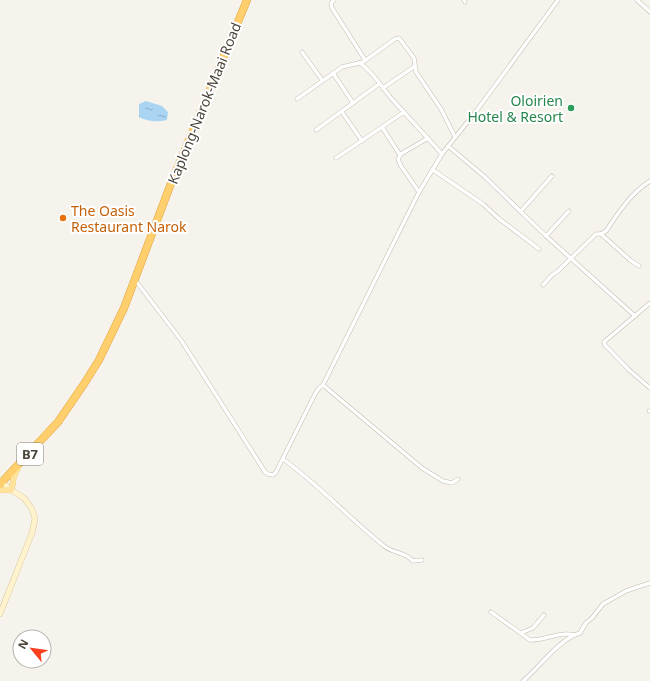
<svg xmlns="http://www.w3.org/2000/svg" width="650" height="681" viewBox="0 0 650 681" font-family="'Noto Sans',sans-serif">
	<defs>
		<pattern id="water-ripples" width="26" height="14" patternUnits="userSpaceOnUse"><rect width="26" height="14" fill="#a9d4f2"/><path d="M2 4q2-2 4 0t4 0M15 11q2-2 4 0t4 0" fill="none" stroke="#8caec5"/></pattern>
	</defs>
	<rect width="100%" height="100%" fill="#f6f3ec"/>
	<path fill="url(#water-ripples)" d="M 146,101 L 162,106 L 168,112 L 167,120 C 157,122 149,122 139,117 L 139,104 Z"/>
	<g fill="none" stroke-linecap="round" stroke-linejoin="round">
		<g stroke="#c2bbae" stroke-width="4.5">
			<g id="street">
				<path d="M 334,0 L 331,3 L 332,8 L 365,60"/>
				<path d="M 464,0 L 465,2"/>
				<path d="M 637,0 L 650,12"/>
				<path d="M 302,52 L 322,80"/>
				<path d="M 360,63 C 373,72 381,86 391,98 C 408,117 425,135 442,154"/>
				<path d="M 333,73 L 353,103"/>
				<path d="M 383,88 L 415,66"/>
				<path d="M 297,99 L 342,67 L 363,62 L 395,39 L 399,38 L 414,58 L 416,72 L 441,109 L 455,137"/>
				<path d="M 342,112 L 362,141"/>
				<path d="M 382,127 L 404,112"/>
				<path d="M 316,130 L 379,84"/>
				<path d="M 448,146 L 485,177 L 546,236 L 635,316"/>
				<path d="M 336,158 L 382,127 L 400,155"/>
				<path d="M 433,170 L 483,204 L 498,218 L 539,249"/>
				<path d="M 419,192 L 401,166 L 398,159 L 401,154 L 428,138"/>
				<path d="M 521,211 L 552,176"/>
				<path d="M 601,234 L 630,260 L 639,266"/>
				<path d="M 546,236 L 569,211"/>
				<path d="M 135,280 L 181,340 L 265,472 L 268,474 L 273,475 L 276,472 L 315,394 L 319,388 L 323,385 L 422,468 L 443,481 L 452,483 L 458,479"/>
				<path d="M 543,285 L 552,275 L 558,271 L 596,234 L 601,234 L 606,231 C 618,213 631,193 650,181"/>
				<path d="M 650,303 L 604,342 L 605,345 L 629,370 L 650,388"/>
				<path d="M 323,385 L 402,226 L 419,192 L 442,154 L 477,110 L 558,0"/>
				<path d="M 649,411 L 650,411"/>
				<path d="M 283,459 C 319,485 349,518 384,546 C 394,554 404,551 413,561 L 422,560"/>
				<path d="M 491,612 L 530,640 C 545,641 559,631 574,635"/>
				<path d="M 521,633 L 533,628 L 544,615"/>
				<path d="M 523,681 C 540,667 559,639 580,633 L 586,623 L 592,618 L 603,604 L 626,591 L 650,583"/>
			</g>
		</g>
		<g stroke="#d6c79b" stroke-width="6">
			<path id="secondary" d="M 0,614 L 32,533 L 35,519 L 32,509 L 24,498 L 11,490 L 1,481"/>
		</g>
		<g stroke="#e6c16a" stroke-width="6">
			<g id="primary">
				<path d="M 12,487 L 14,476 L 18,468"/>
				<path d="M 0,490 L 11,490"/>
			</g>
		</g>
		<g stroke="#e0a43c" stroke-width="8">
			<path id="highway" d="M 0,484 L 58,422 L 84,384 L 99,360 L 124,308 L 170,186 L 247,0"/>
		</g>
		<use href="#street" stroke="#fff" stroke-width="3.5"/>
		<use href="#secondary" stroke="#fff3cd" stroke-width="5"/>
		<use href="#primary" stroke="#ffe39c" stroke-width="5.5"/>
		<use href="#highway" stroke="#ffcf6e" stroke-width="7"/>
	</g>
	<circle fill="#2e9e5b" stroke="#fff" stroke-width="1.5" cx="571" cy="108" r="4"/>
	<circle fill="#e8710a" stroke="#fff" stroke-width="1.5" cx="63" cy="218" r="4"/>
	<g text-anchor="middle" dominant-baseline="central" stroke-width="4" stroke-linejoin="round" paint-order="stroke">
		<rect fill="#fff" stroke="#817c74" stroke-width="1" x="17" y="443" width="26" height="22" rx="3"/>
		<g font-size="13" font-weight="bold" fill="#4b4439">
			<text x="30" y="454">B7</text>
		</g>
		<g font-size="14" fill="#27864d" stroke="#fff" text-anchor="end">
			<text x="563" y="100">Oloirien<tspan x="563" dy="16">Hotel &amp; Resort</tspan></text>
		</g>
		<g font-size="14" fill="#4b4439" stroke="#fff">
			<text transform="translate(204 103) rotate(-68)">Kaplong-Narok-Maai Road</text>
		</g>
		<g font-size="14" fill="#c56008" stroke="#fff" text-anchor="start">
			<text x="71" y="210">The Oasis<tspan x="71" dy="16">Restaurant Narok</tspan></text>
		</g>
	</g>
	<g transform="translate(32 649) rotate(299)"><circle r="19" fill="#ffffff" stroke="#b7b4b0"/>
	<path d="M0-3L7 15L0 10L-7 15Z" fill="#fc3f1d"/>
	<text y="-6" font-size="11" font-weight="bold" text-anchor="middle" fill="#4b4439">N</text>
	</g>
</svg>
